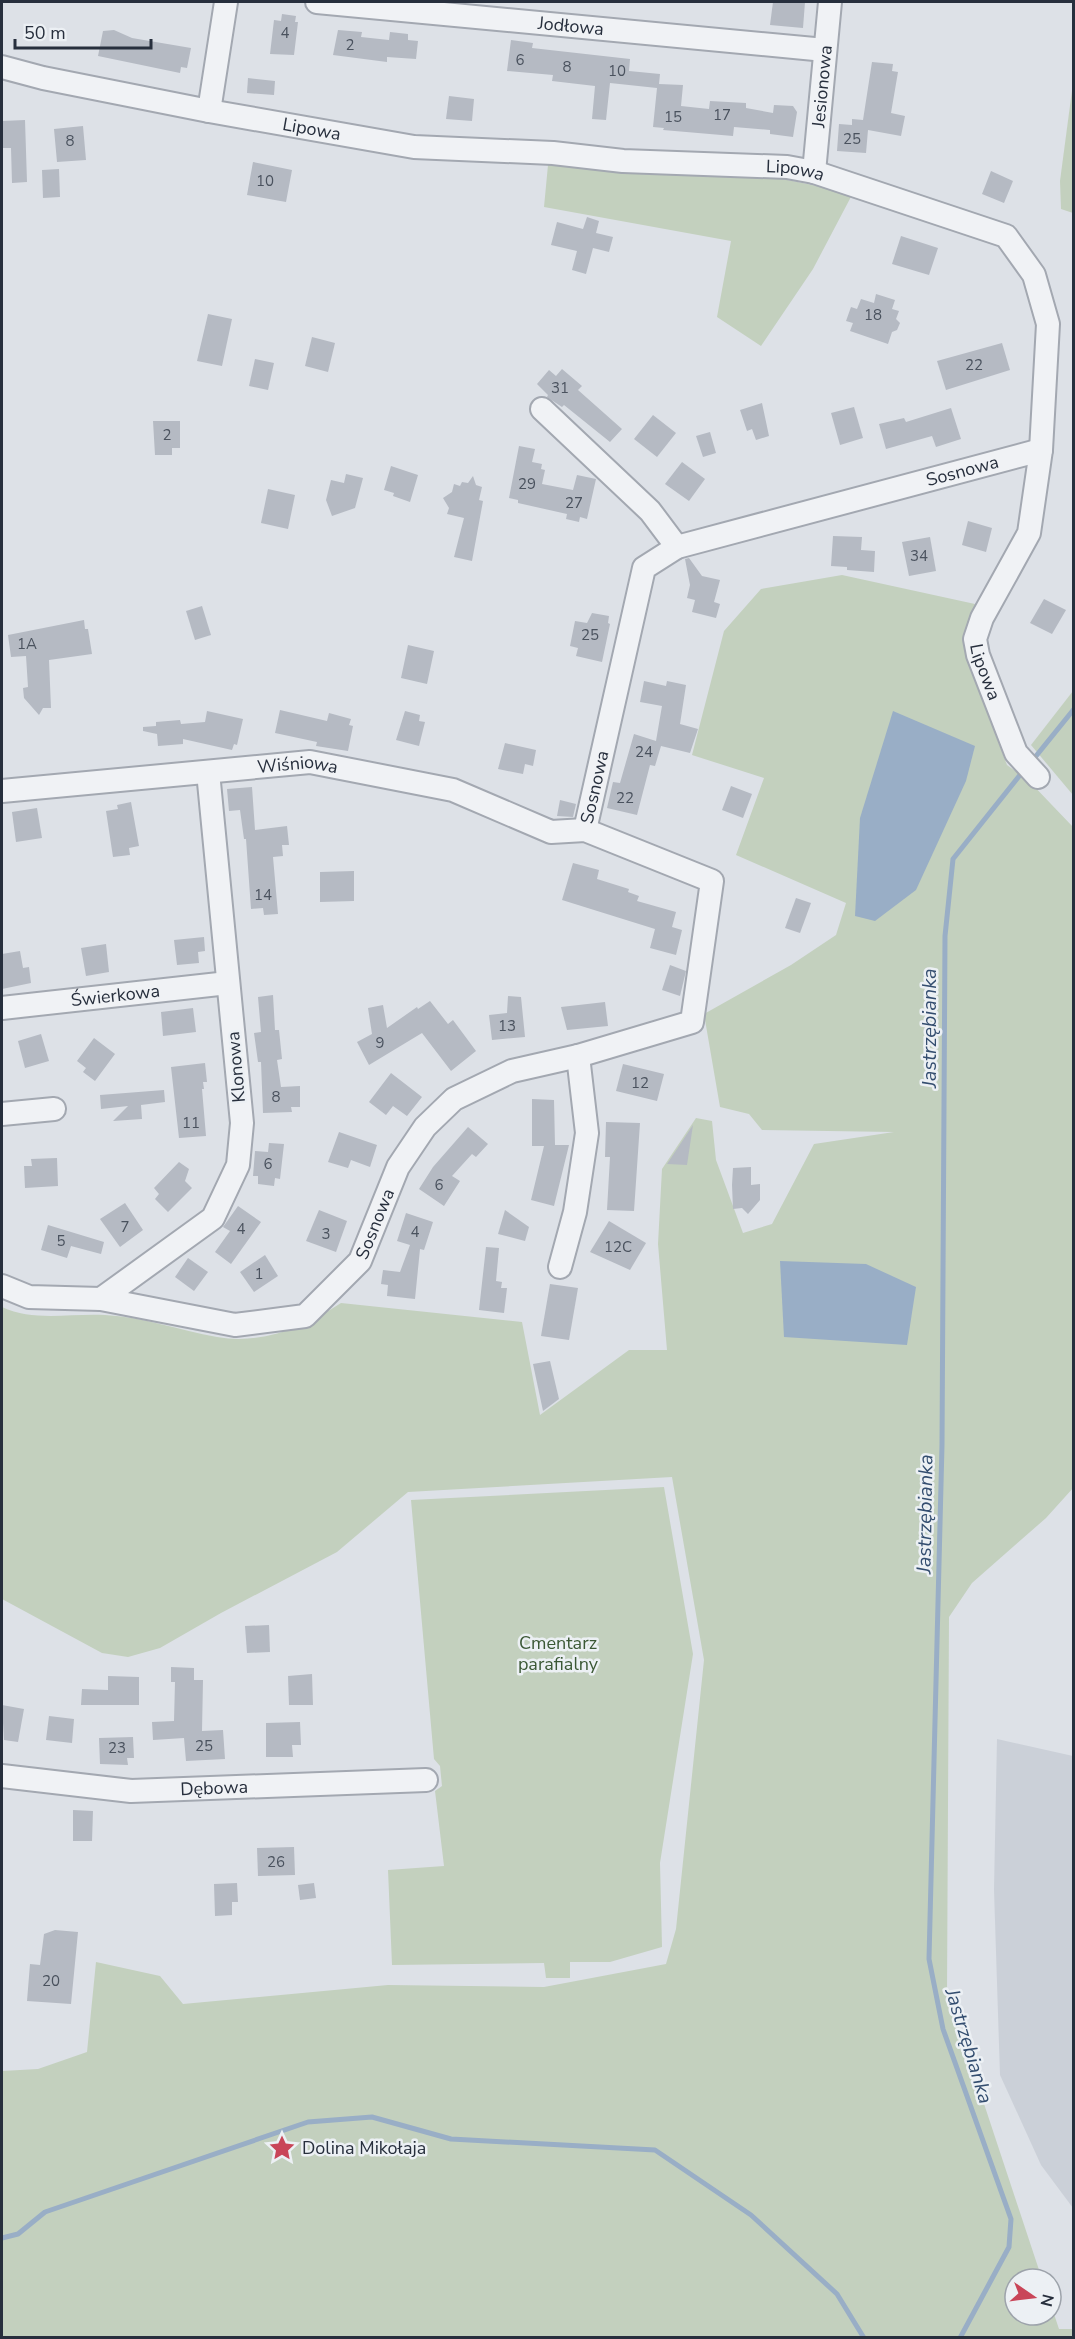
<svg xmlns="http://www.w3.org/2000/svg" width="1075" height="2339" viewBox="0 0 1075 2339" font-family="'Nunito Sans',sans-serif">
	<rect width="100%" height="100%" fill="#dde1e7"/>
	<path fill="#cbd0d8" d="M 997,1739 L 1073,1756 L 1073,2208 L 1041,2165 L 1000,2075 L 994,1890 Z"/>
	<g fill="#c3d0be">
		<path d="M 1073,83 L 1073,213 L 1061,209 L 1060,181 Z"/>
		<path d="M 548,165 L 767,176 L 853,193 L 813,269 L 761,346 L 717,317 L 731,241 L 544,207 Z"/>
		<path d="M 842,575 L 975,604 L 966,641 L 970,667 L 1007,765 L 1029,781 L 1073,827 L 1074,1487 L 1046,1518 L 972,1583 L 949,1617 L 947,1992 L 1042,2279 L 1015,2279 L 1015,2315 L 1051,2315 L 1051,2305 L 1059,2329 L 1073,2329 L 1073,2337 L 2,2337 L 2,2071 L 38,2069 L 87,2052 L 96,1962 L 160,1976 L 183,2004 L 388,1985 L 544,1987 L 666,1964 L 676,1929 L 704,1660 L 672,1477 L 408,1492 L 337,1552 L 221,1613 L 160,1648 L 128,1657 L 102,1653 L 2,1599 L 2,1307 C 34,1322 70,1313 105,1315 C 143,1317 179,1330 217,1337 C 262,1345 305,1327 341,1303 L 522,1322 L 540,1415 L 629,1350 L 667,1350 L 658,1244 L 662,1169 L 696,1118 L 712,1121 L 716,1160 L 743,1233 L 772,1224 L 814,1144 L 894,1132 L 762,1130 L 749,1114 L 720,1107 L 704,1014 L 791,965 L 836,935 L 846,903 L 736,855 L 764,778 L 692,755 L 724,631 L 761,589 Z"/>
		<path d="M 1073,691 L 1073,795 L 1031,745 Z"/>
		<path d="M 664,1487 L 693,1654 L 660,1863 L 662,1947 L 610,1962 L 570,1962 L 570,1978 L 546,1978 L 544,1963 L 392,1965 L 388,1870 L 444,1866 L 435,1791 L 442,1786 L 440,1766 L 434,1759 L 411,1500 Z"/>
	</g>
	<g fill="#99aec6">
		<path d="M 893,711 L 975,746 L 966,781 L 916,890 L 875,921 L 855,916 L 860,818 Z"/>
		<path d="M 780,1261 L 866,1264 L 916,1287 L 907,1345 L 784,1337 Z"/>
	</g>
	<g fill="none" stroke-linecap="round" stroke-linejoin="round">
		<g stroke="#99aec6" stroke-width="5">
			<path d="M 1032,761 L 1074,709"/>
			<path d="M 2,2238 L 18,2234 L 45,2212 L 308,2122 L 372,2117 L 451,2139 L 655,2150 L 751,2215 L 837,2294 L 864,2338"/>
			<path d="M 960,2338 L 1009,2247 L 1011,2219 L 943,2029 L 929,1959 L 942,1445 L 945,936 L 953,859 L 1024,770"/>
		</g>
	</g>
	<g fill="#b5bac3">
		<path d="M 773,2 L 805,2 L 803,28 L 770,25 Z"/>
		<path d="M 282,14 L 296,16 L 295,22 L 298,22 L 294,55 L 270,54 L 274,20 L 281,21 Z"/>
		<path d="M 114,30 L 132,38 L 191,48 L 187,68 L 181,67 L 180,73 L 98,56 L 103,31 Z"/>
		<path d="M 338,30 L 362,32 L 361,37 L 389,40 L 390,32 L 408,34 L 408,40 L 418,41 L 416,59 L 387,57 L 387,62 L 333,55 Z"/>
		<path d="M 511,40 L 533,43 L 532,48 L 630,59 L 629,71 L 660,74 L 659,84 L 683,85 L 681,106 L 709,109 L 710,101 L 746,103 L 746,108 L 773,113 L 774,105 L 793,106 L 797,112 L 793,137 L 770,134 L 770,130 L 734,127 L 733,136 L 663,130 L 664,128 L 653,127 L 657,88 L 610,83 L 606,120 L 592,119 L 595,86 L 552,81 L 553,75 L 507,71 Z"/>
		<path d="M 872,62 L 893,64 L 892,71 L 898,72 L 891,113 L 905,116 L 901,136 L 868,130 L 866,153 L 837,151 L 839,124 L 852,125 L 852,119 L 863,120 Z"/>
		<path d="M 248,78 L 275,81 L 274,95 L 247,93 Z"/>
		<path d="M 449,96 L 474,99 L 472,121 L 446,119 Z"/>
		<path d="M 25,120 L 27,182 L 12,183 L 11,148 L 2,148 L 2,121 Z"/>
		<path d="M 83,126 L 86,160 L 57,162 L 54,129 Z"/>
		<path d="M 253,162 L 292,170 L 286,202 L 247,195 Z"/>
		<path d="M 59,169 L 60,197 L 43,198 L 42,170 Z"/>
		<path d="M 991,171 L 1013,181 L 1004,203 L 982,194 Z"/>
		<path d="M 587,217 L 599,221 L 596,233 L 613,237 L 609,252 L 593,248 L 586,274 L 572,270 L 577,251 L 551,245 L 557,222 L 583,229 Z"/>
		<path d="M 901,236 L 938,248 L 929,275 L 892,264 Z"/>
		<path d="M 876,294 L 895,300 L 892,309 L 899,311 L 896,319 L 900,323 L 897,330 L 892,332 L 888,344 L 850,331 L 853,323 L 846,321 L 851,307 L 857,309 L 861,299 L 874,303 Z"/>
		<path d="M 208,314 L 232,319 L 222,366 L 197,361 Z"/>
		<path d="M 312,337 L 335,343 L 328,372 L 305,366 Z"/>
		<path d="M 1002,343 L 1010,370 L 946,390 L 937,361 Z"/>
		<path d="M 255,359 L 274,363 L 268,390 L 249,386 Z"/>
		<path d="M 562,369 L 582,386 L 578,390 L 622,429 L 610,442 L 564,405 L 562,407 L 547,397 L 548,395 L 537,384 L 549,370 L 556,376 Z"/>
		<path d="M 762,403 L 769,436 L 756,440 L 752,429 L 747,431 L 740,410 Z"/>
		<path d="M 854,407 L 863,438 L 840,445 L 831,413 Z"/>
		<path d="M 951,408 L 961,439 L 936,447 L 932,436 L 886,449 L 879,424 L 904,418 L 906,422 Z"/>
		<path d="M 653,415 L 676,433 L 657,457 L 634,439 Z"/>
		<path d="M 153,421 L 180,421 L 180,448 L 172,448 L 172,455 L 155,455 Z"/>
		<path d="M 710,432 L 716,453 L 703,457 L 696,436 Z"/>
		<path d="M 519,446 L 535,449 L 532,462 L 542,464 L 541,469 L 545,470 L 542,484 L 573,490 L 577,475 L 596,479 L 587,519 L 580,517 L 579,522 L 566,519 L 567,514 L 518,503 L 518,500 L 509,498 Z"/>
		<path d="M 682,462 L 705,479 L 689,501 L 665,484 Z"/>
		<path d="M 391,466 L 418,475 L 410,502 L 393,496 L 394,493 L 384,490 Z"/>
		<path d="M 346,474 L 363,478 L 355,508 L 332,516 L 326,500 L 331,480 L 344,483 Z"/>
		<path d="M 473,476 L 476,485 L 482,487 L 479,500 L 483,501 L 472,561 L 454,557 L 464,518 L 447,514 L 449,508 L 443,498 L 452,492 L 454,484 L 460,486 L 462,482 L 468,483 Z"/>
		<path d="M 268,489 L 295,495 L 288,529 L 261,523 Z"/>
		<path d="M 968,521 L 992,528 L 986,552 L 962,545 Z"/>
		<path d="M 833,536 L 862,537 L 861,550 L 875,551 L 874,572 L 847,570 L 847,567 L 831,566 Z"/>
		<path d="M 930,537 L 936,571 L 909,576 L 902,542 Z"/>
		<path d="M 689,558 L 702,576 L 720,580 L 714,602 L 720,604 L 716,618 L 692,612 L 695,600 L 687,598 L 690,585 L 685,559 Z"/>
		<path d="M 1044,599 L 1066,610 L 1052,634 L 1030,623 Z"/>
		<path d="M 202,606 L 211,635 L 195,640 L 186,611 Z"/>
		<path d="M 592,613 L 609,616 L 608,623 L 610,624 L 602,662 L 576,656 L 578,648 L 570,646 L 575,621 L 587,623 Z"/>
		<path d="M 84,620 L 85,629 L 88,629 L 92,654 L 49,660 L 51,708 L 43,708 L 39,715 L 24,698 L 23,688 L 28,687 L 26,656 L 11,657 L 8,635 Z"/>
		<path d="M 408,645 L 434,651 L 427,684 L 401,678 Z"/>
		<path d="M 644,681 L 666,686 L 667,681 L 686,685 L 680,724 L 698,729 L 690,753 L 661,746 L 655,766 L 650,765 L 637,815 L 607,808 L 613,782 L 620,783 L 634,734 L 656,741 L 662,706 L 640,702 Z"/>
		<path d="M 280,710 L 327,721 L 329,713 L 351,719 L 349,725 L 353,726 L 348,751 L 316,746 L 317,742 L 275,733 Z"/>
		<path d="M 207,711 L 243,719 L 237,745 L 234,744 L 232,750 L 183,739 L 183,744 L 158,746 L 157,734 L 143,731 L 143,727 L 156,726 L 156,722 L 180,720 L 181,724 L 205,722 Z"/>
		<path d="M 405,711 L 420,715 L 419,721 L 425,722 L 419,746 L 396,740 Z"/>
		<path d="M 505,743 L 536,750 L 533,766 L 525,764 L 523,774 L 498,769 Z"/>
		<path d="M 731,786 L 752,794 L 743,818 L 722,810 Z"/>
		<path d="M 252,787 L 255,830 L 287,826 L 289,845 L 282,845 L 283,856 L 273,857 L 278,914 L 264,915 L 263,908 L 251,909 L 246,839 L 244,839 L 240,810 L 229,811 L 227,789 Z"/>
		<path d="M 560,800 L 576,804 L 573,817 L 557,816 Z"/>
		<path d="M 131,802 L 139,846 L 129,848 L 130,855 L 113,857 L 106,811 L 118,809 L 117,805 Z"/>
		<path d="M 37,808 L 42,838 L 16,842 L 12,812 Z"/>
		<path d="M 573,863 L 599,870 L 597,879 L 629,889 L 628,892 L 639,896 L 637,901 L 676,912 L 672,927 L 682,930 L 676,955 L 650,948 L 655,929 L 562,900 Z"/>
		<path d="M 354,871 L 354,901 L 320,902 L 320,872 Z"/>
		<path d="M 796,898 L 811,903 L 800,933 L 785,928 Z"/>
		<path d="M 204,937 L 205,951 L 198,952 L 199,963 L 177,965 L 174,940 Z"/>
		<path d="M 106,944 L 109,972 L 86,976 L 81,948 Z"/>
		<path d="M 20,951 L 23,968 L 29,967 L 31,983 L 2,989 L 2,954 Z"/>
		<path d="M 670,965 L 686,971 L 680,996 L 662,990 Z"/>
		<path d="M 273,995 L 275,1030 L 279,1030 L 282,1059 L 277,1060 L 281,1087 L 300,1086 L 300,1107 L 291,1107 L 292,1112 L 263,1113 L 261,1062 L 258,1062 L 254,1033 L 261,1032 L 258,997 Z"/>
		<path d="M 508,996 L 521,997 L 525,1037 L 492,1040 L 489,1015 L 507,1013 Z"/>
		<path d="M 430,1001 L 448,1024 L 453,1020 L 476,1051 L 451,1071 L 422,1033 L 369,1065 L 357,1042 L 372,1034 L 368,1008 L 383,1005 L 387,1028 L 417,1007 L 418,1009 Z"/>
		<path d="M 605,1002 L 608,1026 L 567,1030 L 561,1007 Z"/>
		<path d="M 193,1008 L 196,1032 L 163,1036 L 161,1012 Z"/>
		<path d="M 41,1034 L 49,1061 L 25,1068 L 18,1041 Z"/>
		<path d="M 94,1038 L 115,1054 L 95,1081 L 83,1072 L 86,1068 L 77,1061 Z"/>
		<path d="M 205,1063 L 207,1082 L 203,1082 L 204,1089 L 202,1089 L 206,1136 L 179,1138 L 171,1067 Z"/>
		<path d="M 623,1064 L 664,1074 L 657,1101 L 616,1091 Z"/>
		<path d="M 391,1073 L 422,1097 L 407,1116 L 393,1106 L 386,1115 L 369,1102 Z"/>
		<path d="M 164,1090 L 165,1102 L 141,1105 L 142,1119 L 113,1121 L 128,1106 L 101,1109 L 100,1095 Z"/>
		<path d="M 532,1099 L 554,1100 L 555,1145 L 569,1145 L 554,1206 L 531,1200 L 544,1146 L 550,1146 L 532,1146 Z"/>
		<path d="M 606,1122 L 640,1123 L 634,1211 L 607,1210 L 610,1157 L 605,1157 Z"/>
		<path d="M 693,1125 L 687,1165 L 667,1164 Z"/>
		<path d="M 468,1127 L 488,1144 L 476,1157 L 472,1154 L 452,1176 L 460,1181 L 444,1206 L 419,1189 L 433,1167 Z"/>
		<path d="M 339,1132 L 377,1145 L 370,1167 L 351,1160 L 348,1168 L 328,1162 Z"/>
		<path d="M 269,1143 L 284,1144 L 280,1179 L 275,1178 L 274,1186 L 258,1184 L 258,1176 L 253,1176 L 255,1151 L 268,1152 Z"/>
		<path d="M 57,1158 L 58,1186 L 25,1188 L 24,1166 L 32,1166 L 31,1159 Z"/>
		<path d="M 179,1162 L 189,1169 L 185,1181 L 192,1188 L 168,1212 L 155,1199 L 159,1194 L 154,1188 Z"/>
		<path d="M 751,1167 L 751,1185 L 760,1184 L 760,1200 L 748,1214 L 742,1208 L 733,1209 L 732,1185 L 733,1168 Z"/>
		<path d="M 125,1203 L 143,1230 L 120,1247 L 100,1219 Z"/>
		<path d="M 238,1206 L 261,1222 L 231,1264 L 215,1252 L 230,1231 L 223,1227 Z"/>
		<path d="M 319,1210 L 347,1221 L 336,1252 L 306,1241 Z"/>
		<path d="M 505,1210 L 529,1227 L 525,1241 L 498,1234 Z"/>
		<path d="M 406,1213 L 433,1222 L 424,1250 L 420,1249 L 415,1299 L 387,1296 L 388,1285 L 381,1284 L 383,1270 L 400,1272 L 410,1245 L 397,1241 Z"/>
		<path d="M 609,1221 L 646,1243 L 630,1270 L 590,1252 Z"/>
		<path d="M 48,1225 L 104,1242 L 101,1254 L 71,1246 L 67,1258 L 41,1250 Z"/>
		<path d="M 486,1247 L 499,1248 L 496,1281 L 502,1282 L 501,1288 L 507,1288 L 504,1313 L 479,1310 Z"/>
		<path d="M 265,1255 L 278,1276 L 254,1292 L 240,1272 Z"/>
		<path d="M 188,1258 L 208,1272 L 194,1291 L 175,1277 Z"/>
		<path d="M 550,1284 L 578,1288 L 569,1340 L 541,1336 Z"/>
		<path d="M 550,1361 L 559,1399 L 543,1411 L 533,1364 Z"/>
		<path d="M 269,1625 L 270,1652 L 247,1653 L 245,1626 Z"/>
		<path d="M 171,1667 L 194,1668 L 194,1680 L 203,1680 L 202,1731 L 223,1730 L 225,1759 L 186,1761 L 184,1738 L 153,1740 L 152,1722 L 174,1721 L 175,1682 L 171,1682 Z"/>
		<path d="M 312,1674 L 313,1705 L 289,1705 L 288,1676 Z"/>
		<path d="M 108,1676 L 139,1677 L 139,1705 L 81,1705 L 82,1689 L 108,1690 Z"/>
		<path d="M 2,1705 L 24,1709 L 18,1742 L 4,1740 Z"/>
		<path d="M 49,1716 L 74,1719 L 72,1743 L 46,1740 Z"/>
		<path d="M 300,1722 L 301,1745 L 292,1745 L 293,1757 L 266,1757 L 266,1723 Z"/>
		<path d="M 133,1737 L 134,1758 L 127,1758 L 128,1765 L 100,1764 L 99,1738 Z"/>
		<path d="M 73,1810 L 93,1811 L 92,1841 L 73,1841 Z"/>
		<path d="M 294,1847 L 295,1875 L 258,1876 L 257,1848 Z"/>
		<path d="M 237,1883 L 238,1902 L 232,1902 L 232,1915 L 215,1916 L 214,1884 Z"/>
		<path d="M 314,1883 L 316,1898 L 300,1900 L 298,1885 Z"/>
		<path d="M 55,1930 L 78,1932 L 71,2004 L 27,2001 L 30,1964 L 40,1965 L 44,1934 Z"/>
	</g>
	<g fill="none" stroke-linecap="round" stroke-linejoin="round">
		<g stroke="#a3a8b1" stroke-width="26">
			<g id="minor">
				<path id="s1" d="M 317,2 L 825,50"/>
				<path id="s2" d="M 2,67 L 43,78 L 209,111 L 414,147 L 553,153 L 623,161 L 787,167 L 814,172 L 1006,236 L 1034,275 L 1048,324 L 1041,450 L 1029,533 L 982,618 L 975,639 L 978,655 L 1016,753 L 1038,777"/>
				<path d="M 209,111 L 226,2"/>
				<path id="s3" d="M 814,172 L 830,2"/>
				<path d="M 542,409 L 650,511 L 677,547"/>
				<path id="s4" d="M 2,791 L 310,762 L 453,790 L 551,832 L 585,830 L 712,881 L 692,1022 L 578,1056"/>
				<path id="s5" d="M 585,830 L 644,568 L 677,547 L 1041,450"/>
				<path id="s6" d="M 2,1008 L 228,983"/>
				<path d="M 2,1114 L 54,1109"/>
				<path id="s7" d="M 2,1286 L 29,1297 L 101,1299 L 235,1325 L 305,1316 L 360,1261 L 398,1167 L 425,1127 L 454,1099 L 512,1071 L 578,1056 L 587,1133 L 575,1212 L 560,1267"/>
				<path d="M 101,1299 L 213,1218 L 238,1165 L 242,1123 L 208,772"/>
				<path id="s8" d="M 2,1776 L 131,1791 L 426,1780"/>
			</g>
		</g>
		<use href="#minor" stroke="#f0f2f5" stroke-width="22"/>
	</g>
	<defs>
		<g id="sight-bare" transform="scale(2.07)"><path d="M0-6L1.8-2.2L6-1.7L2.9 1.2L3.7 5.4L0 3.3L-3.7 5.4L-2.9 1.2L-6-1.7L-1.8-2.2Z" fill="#c94558" stroke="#ecf0f4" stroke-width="2.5" paint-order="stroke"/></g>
	</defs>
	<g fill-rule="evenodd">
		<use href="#sight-bare" x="282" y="2148"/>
	</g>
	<g text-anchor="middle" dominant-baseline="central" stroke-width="5" stroke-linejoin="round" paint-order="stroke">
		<g font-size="15" fill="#4a525e">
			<text x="285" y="33">4</text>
			<text x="350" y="45">2</text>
			<text x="520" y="60">6</text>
			<text x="567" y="67">8</text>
			<text x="617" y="71">10</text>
			<text x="722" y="115">17</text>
			<text x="673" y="117">15</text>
			<text x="852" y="139">25</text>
			<text x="70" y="141">8</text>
			<text x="265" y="181">10</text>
			<text x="873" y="315">18</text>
			<text x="974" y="365">22</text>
			<text x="560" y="388">31</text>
			<text x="167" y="435">2</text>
			<text x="527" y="484">29</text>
			<text x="574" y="503">27</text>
			<text x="919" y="556">34</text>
			<text x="590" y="635">25</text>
			<text x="27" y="644">1A</text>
			<text x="644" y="752">24</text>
			<text x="625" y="798">22</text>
			<text x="263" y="895">14</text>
			<text x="507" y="1026">13</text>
			<text x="380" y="1043">9</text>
			<text x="640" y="1083">12</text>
			<text x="276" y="1097">8</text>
			<text x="191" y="1123">11</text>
			<text x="268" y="1164">6</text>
			<text x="439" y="1185">6</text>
			<text x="125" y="1227">7</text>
			<text x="241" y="1229">4</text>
			<text x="415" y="1232">4</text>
			<text x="326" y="1234">3</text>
			<text x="61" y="1241">5</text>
			<text x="618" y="1247">12C</text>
			<text x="259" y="1274">1</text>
			<text x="204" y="1746">25</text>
			<text x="117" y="1748">23</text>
			<text x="276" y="1862">26</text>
			<text x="51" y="1981">20</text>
		</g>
		<g font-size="18" fill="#272f3d" stroke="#ecf0f4">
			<text stroke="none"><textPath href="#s1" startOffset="255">Jodłowa</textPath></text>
			<text stroke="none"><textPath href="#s3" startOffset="86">Jesionowa</textPath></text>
			<text stroke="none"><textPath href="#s2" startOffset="316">Lipowa</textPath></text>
			<text stroke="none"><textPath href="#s2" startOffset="802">Lipowa</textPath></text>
			<text stroke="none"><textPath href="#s5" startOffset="603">Sosnowa</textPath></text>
			<text stroke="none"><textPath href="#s2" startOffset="1486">Lipowa</textPath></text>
			<text stroke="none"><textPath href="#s4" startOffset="297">Wiśniowa</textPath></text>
			<text stroke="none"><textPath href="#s5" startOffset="44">Sosnowa</textPath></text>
			<text stroke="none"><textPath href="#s6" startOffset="114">Świerkowa</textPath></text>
			<text transform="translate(236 1067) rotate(-95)">Klonowa</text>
			<text stroke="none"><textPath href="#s7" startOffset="426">Sosnowa</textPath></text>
			<text stroke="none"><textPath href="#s8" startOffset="213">Dębowa</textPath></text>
		</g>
		<g font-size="18" fill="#3b5835" stroke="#ecf0f4">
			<text x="558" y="1643">Cmentarz<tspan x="558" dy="21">parafialny</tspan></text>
		</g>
		<g font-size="18" fill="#272f3d" stroke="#ecf0f4" text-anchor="start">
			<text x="302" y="2148">Dolina Mikołaja</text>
		</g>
		<g font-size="20" font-style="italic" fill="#334d6f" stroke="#ecf0f4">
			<text transform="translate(929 1028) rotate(-90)">Jastrzębianka</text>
			<text transform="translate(925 1514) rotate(-89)">Jastrzębianka</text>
			<text transform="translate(969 2046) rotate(73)">Jastrzębianka</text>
		</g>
	</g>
	<rect width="1075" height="2339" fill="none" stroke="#272f3d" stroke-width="6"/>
	<g transform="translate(1033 2297) rotate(104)"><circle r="28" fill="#ecf0f4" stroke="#9da3ab" stroke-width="1.5"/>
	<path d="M0-4.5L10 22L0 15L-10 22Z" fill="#c94558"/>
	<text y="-9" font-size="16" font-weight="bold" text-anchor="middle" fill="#272f3d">N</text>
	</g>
	<path d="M15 39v9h136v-9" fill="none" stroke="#272f3d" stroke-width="3"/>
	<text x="24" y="39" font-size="18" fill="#272f3d" stroke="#ecf0f4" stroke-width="4.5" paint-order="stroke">50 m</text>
</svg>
